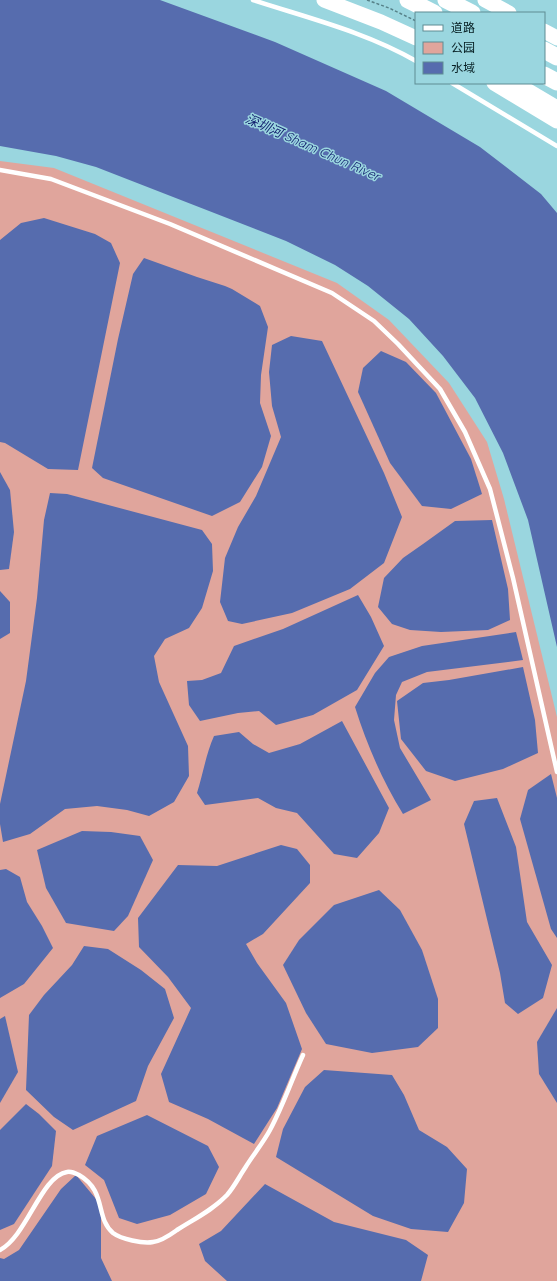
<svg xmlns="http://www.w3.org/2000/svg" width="557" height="1281" viewBox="0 0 557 1281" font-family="Quicksand,'Noto Sans SC',sans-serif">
	<rect width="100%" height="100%" fill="#9ad6df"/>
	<path fill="#e0a59c" d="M 0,161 L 54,168 L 337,283 L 389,320 L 449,383 L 487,442 L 504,499 L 557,717 L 557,1281 L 0,1281 Z"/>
	<g fill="#566cae">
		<path d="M 0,0 L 160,0 L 275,42 L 386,91 L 480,147 L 541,194 L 557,213 L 557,647 L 528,520 L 503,453 L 475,398 L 443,356 L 409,319 L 368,286 L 335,265 L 286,241 L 96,167 L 56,156 L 0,146 Z"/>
		<path d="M 44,218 L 95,234 L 111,243 L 120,263 L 78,470 L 48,469 L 5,443 L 0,442 L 0,240 L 21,223 Z"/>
		<path d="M 144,258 L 197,277 L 225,286 L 232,289 L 260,306 L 268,327 L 261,375 L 260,403 L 271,436 L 262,467 L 240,502 L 212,516 L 103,478 L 92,468 L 118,339 L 133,274 Z"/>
		<path d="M 291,336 L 322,341 L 384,473 L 402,517 L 384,563 L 350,589 L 292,613 L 242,624 L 228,621 L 220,602 L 225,558 L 238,527 L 256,496 L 281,437 L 272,406 L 269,372 L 272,345 Z"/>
		<path d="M 381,351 L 406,362 L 436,393 L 471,459 L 482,494 L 451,509 L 422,506 L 390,463 L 358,392 L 363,368 Z"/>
		<path d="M 0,472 L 10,490 L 14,532 L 9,569 L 0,570 Z"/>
		<path d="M 50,493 L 67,494 L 202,530 L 212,544 L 213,571 L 202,608 L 189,628 L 165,639 L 154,656 L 159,682 L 188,746 L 189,776 L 174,802 L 149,816 L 127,810 L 97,806 L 65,809 L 30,834 L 3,842 L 0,824 L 0,804 L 26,681 L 37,598 L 44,520 Z"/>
		<path d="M 492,520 L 508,589 L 510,620 L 488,630 L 441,632 L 410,630 L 392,624 L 378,607 L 384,578 L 403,558 L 423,544 L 455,521 Z"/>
		<path d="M 0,591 L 10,602 L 10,633 L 0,639 Z"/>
		<path d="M 358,595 L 371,617 L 384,646 L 357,690 L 313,715 L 276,725 L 259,711 L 238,713 L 200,721 L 189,705 L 187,681 L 202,680 L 221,673 L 234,646 L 283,629 Z"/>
		<path d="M 516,632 L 523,660 L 427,672 L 402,682 L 396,695 L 394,720 L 400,748 L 431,800 L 403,814 C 382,780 367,745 355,707 L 375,673 L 389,657 L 422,646 Z"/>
		<path d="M 523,667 L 535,720 L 538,753 L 503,769 L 455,781 L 426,771 L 401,739 L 397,701 L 423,683 L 449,680 Z"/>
		<path d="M 342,721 L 389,808 L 379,833 L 357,858 L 334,854 L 297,813 L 276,808 L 258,798 L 205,805 L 197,793 C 203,774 206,754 214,736 L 239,732 L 253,744 L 269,753 L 300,744 Z"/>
		<path d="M 551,774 L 557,798 L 557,938 L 551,929 L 520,819 L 528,790 Z"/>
		<path d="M 497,798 L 516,847 L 527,922 L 552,965 L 543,998 L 518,1014 L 505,1003 L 500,973 L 464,824 L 474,801 Z"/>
		<path d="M 82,831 L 111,832 L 140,836 L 153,860 L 128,916 L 114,931 L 66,923 L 46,888 L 37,850 Z"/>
		<path d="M 281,845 L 297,849 L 310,865 L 310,883 L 263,934 L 246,944 L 257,963 L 286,1003 L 302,1049 L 277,1108 L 254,1144 L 208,1119 L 169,1102 L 161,1074 L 191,1008 L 168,977 L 139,947 L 138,918 L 178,865 L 217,866 Z"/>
		<path d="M 6,869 L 20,877 L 27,902 L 42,926 L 53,948 L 24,984 L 0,998 L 0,870 Z"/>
		<path d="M 379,890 L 400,910 L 422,950 L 438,999 L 438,1028 L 418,1047 L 372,1053 L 326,1044 L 306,1013 L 283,965 L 299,940 L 334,905 Z"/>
		<path d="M 84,946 L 108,949 L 141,970 L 165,989 L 174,1018 L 148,1066 L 136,1101 L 73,1130 L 54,1117 L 26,1090 L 29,1015 L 44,995 L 72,965 Z"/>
		<path d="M 557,1008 L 557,1103 L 539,1074 L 537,1042 Z"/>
		<path d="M 5,1016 L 18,1072 L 0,1103 L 0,1019 Z"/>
		<path d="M 324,1070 L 392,1075 L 404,1095 L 419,1130 L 447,1147 L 467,1169 L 464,1203 L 448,1232 L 411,1229 L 373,1216 L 276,1157 L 283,1129 L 305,1087 Z"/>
		<path d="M 26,1104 L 39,1114 L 56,1131 L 52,1166 L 14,1224 L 0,1230 L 0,1130 Z"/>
		<path d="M 147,1115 L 208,1146 L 219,1167 L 206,1194 L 170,1215 L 137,1224 L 119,1218 L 104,1180 L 85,1165 L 97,1136 Z"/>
		<path d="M 76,1175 L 101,1205 L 101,1258 L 112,1281 L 0,1281 L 0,1258 L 4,1259 L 19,1250 L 61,1189 Z"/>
		<path d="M 265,1184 L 334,1222 L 406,1240 L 428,1255 L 421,1281 L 227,1281 L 205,1261 L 199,1244 L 221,1231 Z"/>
	</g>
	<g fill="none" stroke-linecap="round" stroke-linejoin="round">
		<path stroke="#568188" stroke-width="1.5" stroke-dasharray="3 2" stroke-linecap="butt" d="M 367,0 L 389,8 L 416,21"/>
		<g stroke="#fff" stroke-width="4.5">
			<path d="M 253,0 C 308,18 366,32 416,61"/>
			<path d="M 452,83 L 557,146"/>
			<path d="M 0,170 L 51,179 L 170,224 L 332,293 L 374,321 L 398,344 L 440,389 L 465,432 L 490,489 L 513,578 L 557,772"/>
			<path d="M 0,1250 C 27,1236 41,1176 67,1172 C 71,1171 75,1173 79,1175 C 107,1191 95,1218 113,1233 C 121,1239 143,1244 153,1242 C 162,1241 170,1235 177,1230 C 194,1219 213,1210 227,1195 C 234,1187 239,1177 245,1168 C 253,1155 263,1143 270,1130 C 283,1106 292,1079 303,1055"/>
		</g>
		<g stroke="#fff" stroke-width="15">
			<path d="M 324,0 L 381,22 L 416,38"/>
			<path d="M 485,0 L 509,13"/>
			<path d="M 544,31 L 557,38"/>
			<path d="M 494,83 L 557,121"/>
		</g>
		<g stroke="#fff" stroke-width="17">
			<path d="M 408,0 L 434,13"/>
			<path d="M 446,0 L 472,13"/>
			<path d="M 544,50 L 557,57"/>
			<path d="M 544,75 L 557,82"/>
			<path d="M 513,83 L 557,109"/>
		</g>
	</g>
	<g text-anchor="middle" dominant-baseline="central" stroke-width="3" stroke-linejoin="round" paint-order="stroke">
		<g font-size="13" font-style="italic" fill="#111e6d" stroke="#9ad6df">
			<text transform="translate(313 147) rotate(24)">深圳河 Sham Chun River</text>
		</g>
	</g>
	<rect x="415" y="12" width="130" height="72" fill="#9ad6df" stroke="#5f8c93"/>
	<rect x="423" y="25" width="20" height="6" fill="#ffffff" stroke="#5f8c93"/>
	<text x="451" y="32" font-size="12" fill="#061e22">道路</text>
	<rect x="423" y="42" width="20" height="12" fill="#e0a59c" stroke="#5f8c93"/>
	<text x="451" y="52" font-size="12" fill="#061e22">公园</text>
	<rect x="423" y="62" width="20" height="12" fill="#566cae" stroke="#5f8c93"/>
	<text x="451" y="72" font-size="12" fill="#061e22">水域</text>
</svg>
